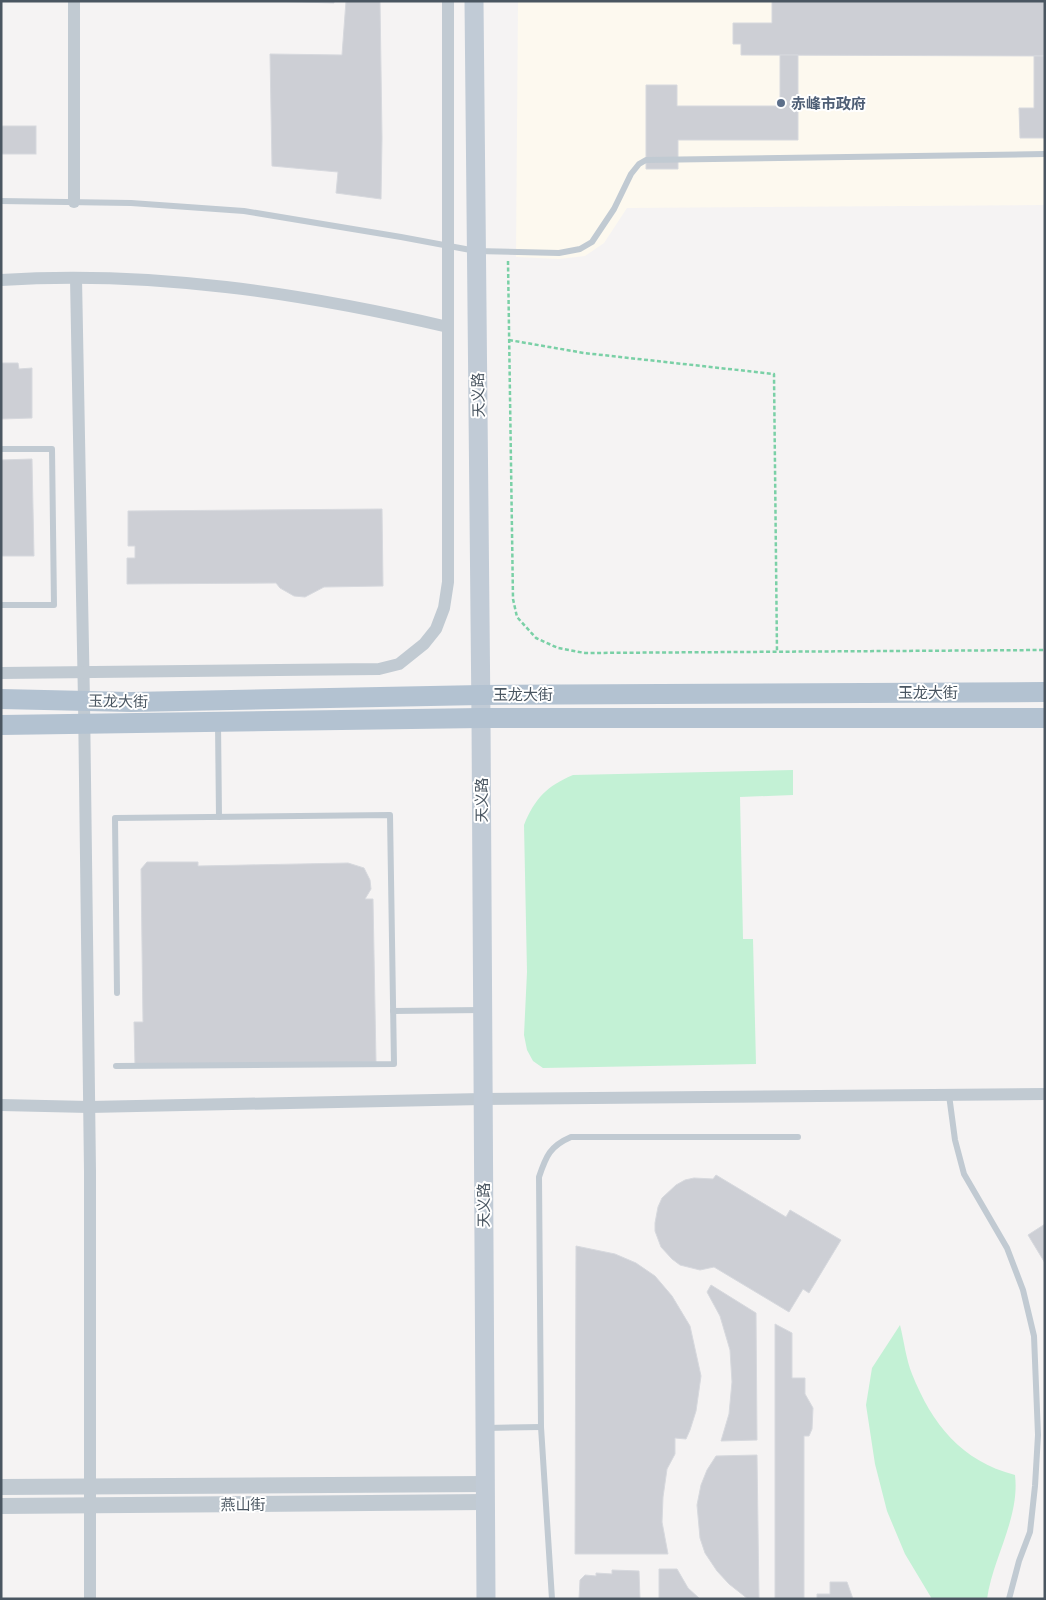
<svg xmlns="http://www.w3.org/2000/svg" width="1046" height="1600" viewBox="0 0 1046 1600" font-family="'Public Sans','Noto Sans SC',sans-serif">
	<rect width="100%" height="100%" fill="#f5f3f3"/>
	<path fill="#fdf9ef" d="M 518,1 L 1045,1 L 1045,205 L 627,208 L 604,243 L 585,256 L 559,259 L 516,257 Z"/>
	<g fill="#c3f1d5">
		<path d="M 793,770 L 793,795 L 740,797 L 743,939 L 753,939 L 756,1064 L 543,1068 L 533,1061 L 527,1050 L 524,1035 L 527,972 L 524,825 C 535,798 547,786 573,775 Z"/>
		<path d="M 900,1325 C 904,1341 906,1359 912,1374 C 932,1424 961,1461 1015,1475 C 1020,1518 993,1557 987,1599 L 932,1599 L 905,1554 L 887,1511 L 875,1464 L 866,1405 L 872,1368 Z"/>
	</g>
	<g fill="#cdcfd5" stroke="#d7d9de">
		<path d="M 270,1 L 334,1 L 334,3 Z"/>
		<path d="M 380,1 L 382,138 L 381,199 L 336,193 L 338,172 L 272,166 L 270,54 L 342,55 L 346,1 Z"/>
		<path d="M 772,1 L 1045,1 L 1045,56 L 741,55 L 741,44 L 733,44 L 733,23 L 772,23 Z"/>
		<path d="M 780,55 L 798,55 L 798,140 L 678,140 L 678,169 L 646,169 L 646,85 L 677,85 L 677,106 L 780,106 Z"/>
		<path d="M 1034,56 L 1045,56 L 1045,138 L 1020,138 L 1019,108 L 1034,108 Z"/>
		<rect x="1" y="126" width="35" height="28"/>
		<path d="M 1,363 L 18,363 L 19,369 L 32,368 L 32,418 L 1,419 Z"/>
		<path d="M 32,459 L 34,556 L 1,556 L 1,460 Z"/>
		<path d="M 382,509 L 383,586 L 324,587 L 305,597 L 294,596 L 280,588 L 276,583 L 127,584 L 127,558 L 135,558 L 135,546 L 128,546 L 128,511 Z"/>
		<path d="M 147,862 L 198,862 L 198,866 L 348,863 L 364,868 L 370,880 L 371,889 L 365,899 L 373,899 L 376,1062 L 135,1065 L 134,1022 L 143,1022 L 141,869 Z"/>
		<path d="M 716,1175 L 786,1217 L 790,1210 L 841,1240 L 809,1293 L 803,1289 L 789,1312 L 714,1267 L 700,1270 L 680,1265 L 672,1259 L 661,1247 L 655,1231 L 655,1223 L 658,1207 L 662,1198 L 676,1185 L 685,1180 L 694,1178 L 713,1179 Z"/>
		<path d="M 1045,1224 L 1045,1263 L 1028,1235 Z"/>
		<path d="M 576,1246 L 615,1254 L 636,1263 L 655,1276 L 672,1296 L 690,1326 L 701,1376 L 696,1411 L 690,1430 L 686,1439 L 675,1438 L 675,1454 L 667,1469 L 663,1497 L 662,1522 L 668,1554 L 575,1554 Z"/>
		<path d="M 711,1285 L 756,1313 L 757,1440 L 721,1441 L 729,1414 L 732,1382 L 730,1350 L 720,1316 L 707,1292 Z"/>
		<path d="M 775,1324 L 792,1333 L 792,1378 L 805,1378 L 805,1394 L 813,1408 L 812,1429 L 809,1436 L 804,1436 L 804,1599 L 775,1599 Z"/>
		<path d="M 757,1455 L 759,1599 L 748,1599 L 729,1584 L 717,1571 L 705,1553 L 700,1538 L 697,1505 L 701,1485 L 707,1470 L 716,1456 Z"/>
		<path d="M 659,1569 L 677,1569 L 688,1588 L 700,1599 L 659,1599 Z"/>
		<path d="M 612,1570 L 639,1571 L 640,1599 L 579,1599 L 580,1580 L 585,1575 L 596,1576 L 596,1573 L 612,1574 Z"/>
		<path d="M 830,1582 L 847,1582 L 853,1599 L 817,1599 L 817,1594 L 830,1594 Z"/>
	</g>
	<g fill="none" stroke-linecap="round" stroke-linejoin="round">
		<g stroke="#7ad0a6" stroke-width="2.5" stroke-dasharray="4 2.5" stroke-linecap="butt">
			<path d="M 508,261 L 513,599 L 517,617 L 536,638 L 558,648 L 585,653 L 1045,650"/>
			<path d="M 509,340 L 584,353 L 774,374 L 777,652"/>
		</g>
		<g stroke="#c1cad2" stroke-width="6">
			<path d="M 1,201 L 131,203 L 244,211 L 401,237 L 476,251 L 559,253 L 580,249 L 592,242 L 614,209 L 631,174 L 639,164 L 646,160 L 1045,154"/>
			<path d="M 1,449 L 52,449 L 54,605 L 1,605"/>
			<path d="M 218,723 L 219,817"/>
			<path d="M 393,1011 L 482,1010"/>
			<path d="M 116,1066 L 394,1064 L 390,815 L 115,818 L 117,993"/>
			<path d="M 949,1095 L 955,1140 L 964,1174 L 1007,1248 L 1023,1290 L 1034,1336 L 1038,1435 L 1035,1486 L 1030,1532 L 1019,1561 L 1009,1599"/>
			<path d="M 486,1428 L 541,1427"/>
			<path d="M 552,1599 L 541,1427 L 539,1177 C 546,1156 550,1146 571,1137 L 798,1137"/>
		</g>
		<g stroke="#c1cad2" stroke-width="12">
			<path d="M 74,1 L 74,202"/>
			<path d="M 76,278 L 84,701 L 90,1171 L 90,1599"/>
			<path d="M 1,280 C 151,270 302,293 448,327"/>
			<path d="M 1,673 L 379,669 L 399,664 L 424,644 L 436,629 L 444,608 L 448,582 L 448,1"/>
			<path d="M 1,1105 L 89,1107 L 482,1099 L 1045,1094"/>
		</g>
		<g stroke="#c1cad2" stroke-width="16">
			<path d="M 1,1487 L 485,1484"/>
			<path d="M 1,1506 L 485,1502"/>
		</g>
		<path stroke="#c1cbd6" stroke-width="19" d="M 474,1 L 481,718 L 486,1599"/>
		<g stroke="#b3c2d1" stroke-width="20">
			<path d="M 1,699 L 131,702 L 481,695 L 1045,692"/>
			<path d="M 1,725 L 481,718 L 1045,718"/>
		</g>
	</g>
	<circle fill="#5c6f8a" stroke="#fff" stroke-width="2" cx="781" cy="103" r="5"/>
	<g text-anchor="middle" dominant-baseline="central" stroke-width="4" stroke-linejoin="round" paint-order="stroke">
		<g font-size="15" font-weight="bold" fill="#4e5e75" stroke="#fff" text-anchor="start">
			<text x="791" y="103">赤峰市政府</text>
		</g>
		<g font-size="15" fill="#4a5661" stroke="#fff">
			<text transform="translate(478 395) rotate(-91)">天义路</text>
			<text x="928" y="692">玉龙大街</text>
			<text x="523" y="694">玉龙大街</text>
			<text transform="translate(118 701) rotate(1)">玉龙大街</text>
			<text transform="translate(481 800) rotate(-90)">天义路</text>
			<text transform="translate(483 1205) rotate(-90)">天义路</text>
			<text x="243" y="1504">燕山街</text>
		</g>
	</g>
	<rect width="1046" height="1600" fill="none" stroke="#4a5661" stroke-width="5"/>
</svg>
